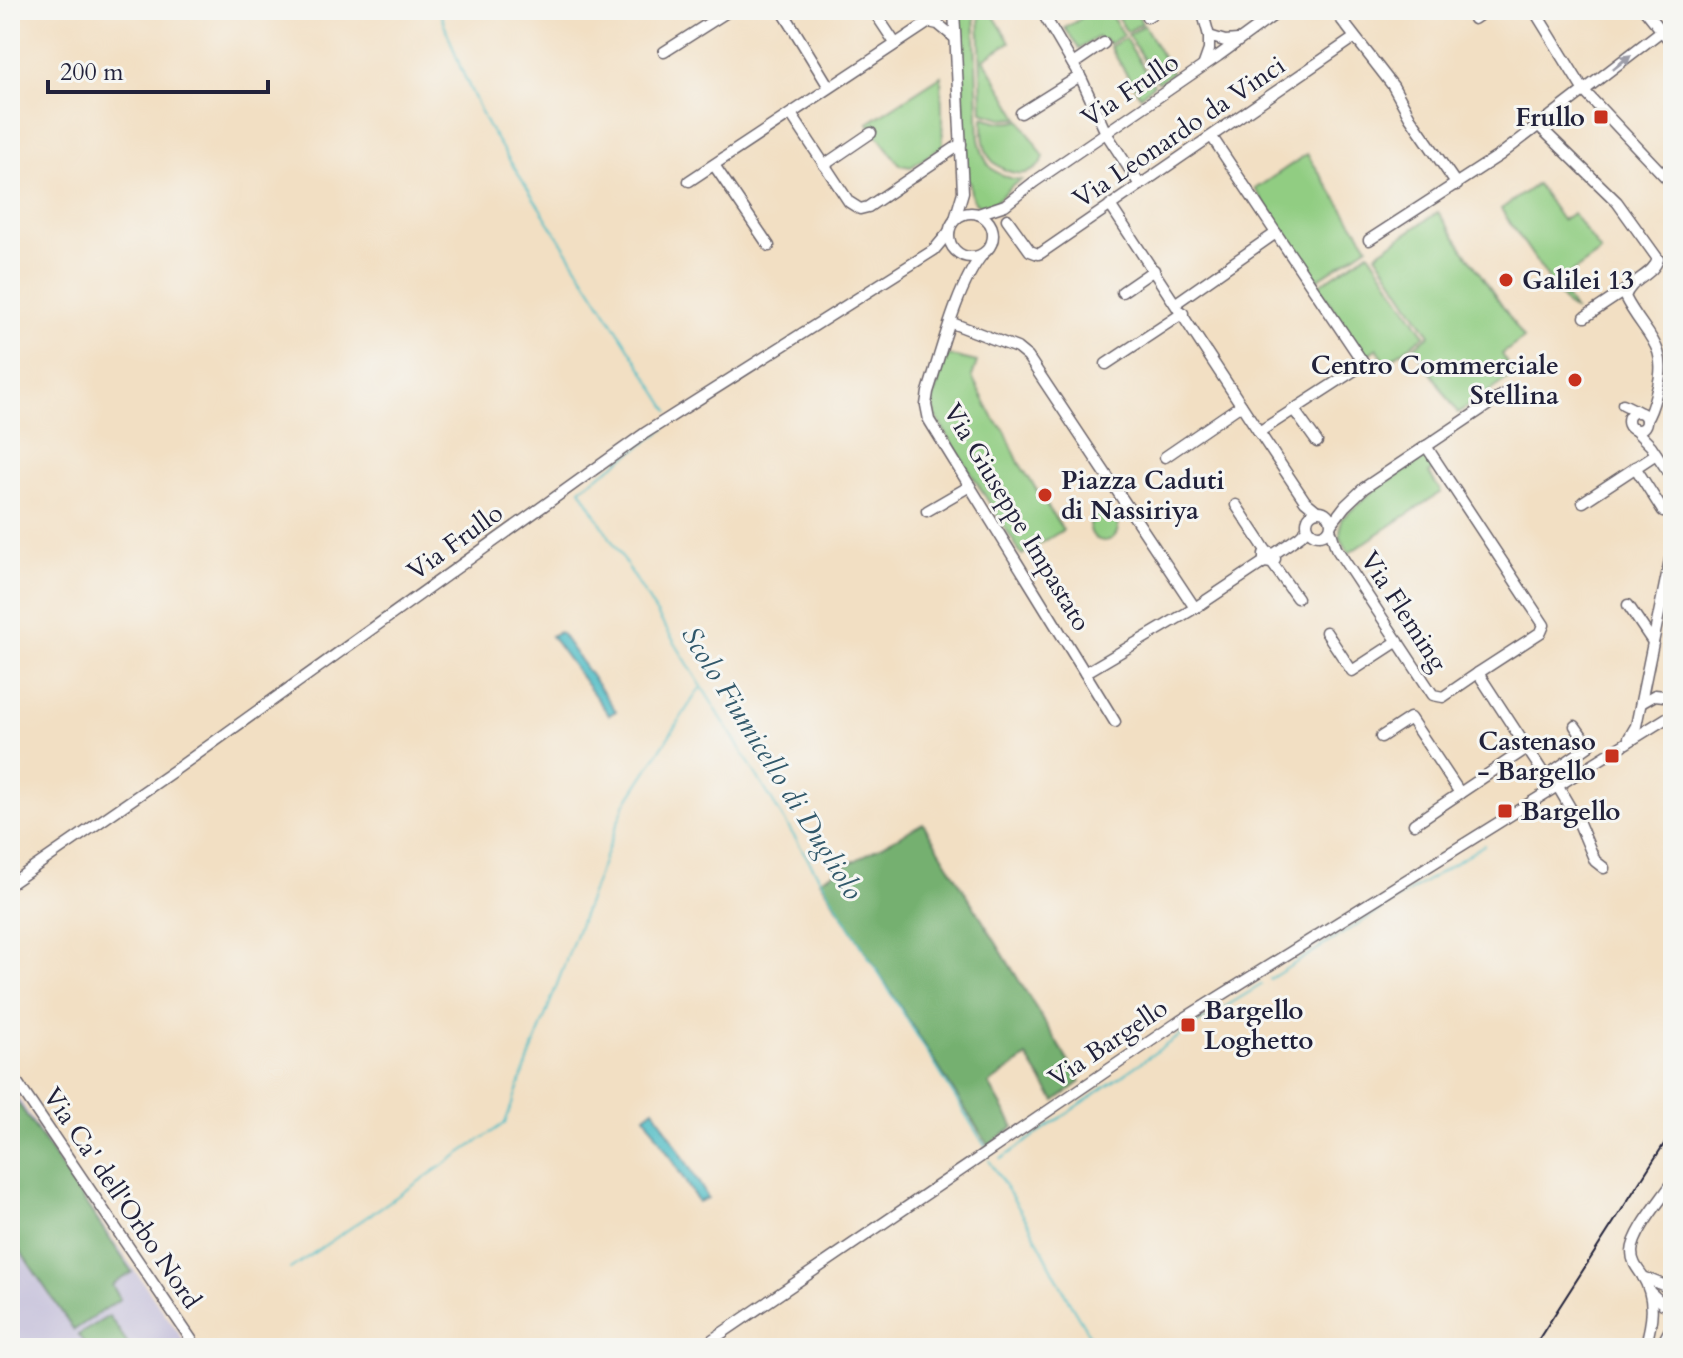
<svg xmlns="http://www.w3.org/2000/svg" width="1683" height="1358" viewBox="0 0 1683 1358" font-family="Cardo,serif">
	<rect width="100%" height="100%" fill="#f6f6f2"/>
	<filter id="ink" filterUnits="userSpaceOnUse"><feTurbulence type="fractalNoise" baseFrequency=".0125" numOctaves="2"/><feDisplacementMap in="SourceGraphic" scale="16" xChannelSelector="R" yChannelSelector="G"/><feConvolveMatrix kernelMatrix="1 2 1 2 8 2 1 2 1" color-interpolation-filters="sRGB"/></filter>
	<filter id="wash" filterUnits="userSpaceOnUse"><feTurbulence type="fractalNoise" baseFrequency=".006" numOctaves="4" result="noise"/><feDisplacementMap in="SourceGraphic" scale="32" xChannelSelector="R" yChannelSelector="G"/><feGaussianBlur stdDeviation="1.8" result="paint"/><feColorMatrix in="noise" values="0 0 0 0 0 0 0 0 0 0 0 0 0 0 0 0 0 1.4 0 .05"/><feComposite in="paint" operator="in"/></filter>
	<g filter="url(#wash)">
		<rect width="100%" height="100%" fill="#f2dfc3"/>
		<path fill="#c5c0da" d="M 10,1085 L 74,1184 L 189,1348 L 10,1348 Z"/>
		<g fill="#91cd82" stroke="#5a785e" stroke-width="2">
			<path d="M 959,10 L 974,10 L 979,139 C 984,165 993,177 1021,180 L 1012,186 L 990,207 C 972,207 970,196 970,181 L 967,181 Z"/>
			<path d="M 979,10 L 990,10 L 1010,42 L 984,59 L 1019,118 L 1005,119 L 982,112 Z"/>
			<path d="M 1094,10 L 1107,10 L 1124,35 L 1109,44 L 1105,39 L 1101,41 L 1098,37 L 1079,49 L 1065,28 Z"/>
			<path d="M 1113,10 L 1146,10 L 1147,12 L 1139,17 L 1142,23 L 1127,32 Z"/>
			<path d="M 1144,25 L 1172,73 L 1158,82 L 1128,35 Z"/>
			<path d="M 1125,38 L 1154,84 L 1140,96 L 1110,47 Z"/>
			<path d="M 941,76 L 943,146 L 911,167 L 900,165 L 868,123 Z"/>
			<path d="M 983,117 C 994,121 1009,125 1020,120 L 1044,157 C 1034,183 1000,175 988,155 C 982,143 983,130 983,117 Z"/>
			<path d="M 1307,154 L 1368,246 L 1317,280 L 1255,189 Z"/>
			<path d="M 1537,184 L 1562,220 L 1573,213 L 1601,252 L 1557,283 L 1575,311 L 1566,305 L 1501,209 Z"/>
			<path d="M 1438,212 L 1524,338 L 1502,354 L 1514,374 L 1458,413 L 1414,347 L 1430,335 L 1376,254 Z"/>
			<path d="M 1369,252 L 1425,335 L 1386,363 L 1377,348 L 1366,356 L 1318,286 Z"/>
			<path d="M 947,355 L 977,362 L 972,377 L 994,419 L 1005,431 L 1019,463 L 1063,530 L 1022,555 L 935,416 L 933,399 Z"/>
			<path d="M 1426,457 L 1434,469 L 1429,473 L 1441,492 L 1349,553 L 1340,537 L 1341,519 L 1376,489 Z"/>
			<circle cx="1104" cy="527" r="14"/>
		</g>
		<g fill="#74b070" stroke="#4b6956" stroke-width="2">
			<path d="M 923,823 L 1081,1082 L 1055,1101 L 1027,1057 L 989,1084 L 1014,1127 L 988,1145 L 820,880 Z"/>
			<path d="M 10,1091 L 132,1272 L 112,1285 L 120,1299 L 74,1330 L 10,1236 Z"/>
			<path d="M 109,1316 L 131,1348 L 88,1348 L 78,1335 Z"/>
		</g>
		<g fill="#4dbcc4" stroke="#386f80" stroke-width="2">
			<path d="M 560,632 L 616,711 L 609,715 L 551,636 Z"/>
			<path d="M 654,1109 L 708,1198 L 698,1202 L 645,1116 Z"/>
		</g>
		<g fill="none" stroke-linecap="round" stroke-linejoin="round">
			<g stroke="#4dbcc4" stroke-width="2">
				<path d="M 439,10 L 461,69 L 487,125 L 669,411"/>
				<path d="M 665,429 L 580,489 L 985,1146"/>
				<path d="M 1270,979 L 1484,845"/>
				<path d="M 1192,1027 L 1261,985"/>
				<path d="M 1001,1159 L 1182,1034"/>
				<path d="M 989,1160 L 1030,1226 L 1069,1301 L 1097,1348"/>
				<path d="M 290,1269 L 505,1123 L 624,806 L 700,688"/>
			</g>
		</g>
	</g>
	<g filter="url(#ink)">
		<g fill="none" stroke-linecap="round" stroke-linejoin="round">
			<g stroke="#6b646b" stroke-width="13">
				<g id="minor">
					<path d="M 782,10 L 829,87"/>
					<path d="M 873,10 L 895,43"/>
					<path d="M 954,10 L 963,192 L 955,219"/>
					<path d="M 1041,10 L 1082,80 L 1106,133 L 1140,185"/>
					<path d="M 1202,10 L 1209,36"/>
					<path d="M 1334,10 L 1393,86 L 1410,117 L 1457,185"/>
					<path d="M 1534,10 L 1584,91 L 1673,185"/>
					<path d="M 1645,10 L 1673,45"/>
					<path d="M 1147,17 L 1158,10"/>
					<path d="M 1474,19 L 1487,10"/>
					<path d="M 929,22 L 938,24 L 955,38"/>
					<path d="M 664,52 L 730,10"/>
					<path d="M 1073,64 L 1104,43"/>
					<path d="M 1204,64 L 1209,50 L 1209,36 L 1225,41 L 1238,40"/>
					<path d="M 1021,113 L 1080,76"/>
					<path d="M 791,114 L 849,202 L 860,209 L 868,207 L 961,144"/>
					<path d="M 1538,125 L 1617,202 L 1658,259 C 1653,276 1630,279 1625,297 C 1644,335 1670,344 1657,390 C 1654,401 1652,411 1646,420"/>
					<path d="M 1212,137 L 1276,233"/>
					<path d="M 714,165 L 769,246"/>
					<path d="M 824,165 L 871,133"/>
					<path d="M 689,181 L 929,22 L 942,10"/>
					<path d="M 1110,205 L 1259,432 L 1364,364 L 1276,233 L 1176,303"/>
					<circle cx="971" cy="235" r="22"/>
					<path d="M 978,214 L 1005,205 L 1034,182 L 1218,56 L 1281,10"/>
					<path d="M 1007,219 L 1030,251 L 1038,254 L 1041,253 L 1354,38"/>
					<path d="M 1369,240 L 1500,155 L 1660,32"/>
					<path d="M 982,255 C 957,286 941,352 928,392 L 926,405 L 929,420 L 1085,673"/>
					<path d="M 1122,292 L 1154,270"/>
					<path d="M 1585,317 L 1627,289"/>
					<path d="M 952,323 L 1017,348 L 1028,357 L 1195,608"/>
					<path d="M 1106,364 L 1183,313"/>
					<path d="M 1623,404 L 1637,411"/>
					<path d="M 1294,410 L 1317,442"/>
					<circle cx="1637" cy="421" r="9"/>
					<path d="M 1634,429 L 1651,446 L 1673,479"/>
					<path d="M 1259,432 L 1305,501 L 1317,511"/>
					<path d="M 1426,446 L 1544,625 L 1541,632 L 1478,673 L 1553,788"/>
					<path d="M 1165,457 L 1241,405"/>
					<path d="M 1635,467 L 1663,511"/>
					<path d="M 1583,502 L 1656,454"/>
					<path d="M 1236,505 L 1267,552"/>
					<circle cx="1319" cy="523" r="12"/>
					<path d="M 927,511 L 970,486"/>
					<path d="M 1332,523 L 1345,506 L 1364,488 L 1504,394"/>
					<path d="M 1330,529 L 1336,548 L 1433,695 L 1443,697 L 1478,673"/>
					<path d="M 1274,554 L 1275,559 L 1272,563 L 1264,562 L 1264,554 L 1267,552 L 1274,554 L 1300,536 L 1308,528"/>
					<path d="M 1272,563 L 1297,598"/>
					<path d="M 1628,605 L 1653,642"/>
					<path d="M 1326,632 L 1352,671 L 1398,641"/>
					<path d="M 1641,703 L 1655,695 L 1673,697"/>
					<path d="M 1115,722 L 1085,673 L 1195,608 L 1264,562"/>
					<path d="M 1381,737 L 1410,718 L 1460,793"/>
					<path d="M 1629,738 L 1636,726 L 1673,545"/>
					<path d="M 1546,776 L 1589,746 L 1575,726"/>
					<path d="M 1557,785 L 1579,823 L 1595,861 L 1604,868"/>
					<path d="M 1414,824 L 1527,748"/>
					<path d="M 10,884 L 175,770 L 645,433 L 934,250 L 949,232"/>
					<path d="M 10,1072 L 197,1348"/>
					<path d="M 1643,1277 L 1663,1285 L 1673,1293"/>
					<path d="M 1651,1293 L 1663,1304 L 1673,1306"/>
					<path d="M 700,1348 L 1180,1021 L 1673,714"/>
					<path d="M 1645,1348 C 1652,1323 1657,1299 1642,1275 C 1637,1268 1632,1262 1632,1252 C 1633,1232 1662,1199 1673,1182"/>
				</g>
			</g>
			<g stroke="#6b646b" stroke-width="15">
				<path id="major" d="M 1661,1348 L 1673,1326"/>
			</g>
			<use href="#minor" stroke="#fff" stroke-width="10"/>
			<use href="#major" stroke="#fff" stroke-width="12"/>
			<path stroke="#22223b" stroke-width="2" d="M 1533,1348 L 1673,1130"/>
		</g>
		<defs><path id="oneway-solid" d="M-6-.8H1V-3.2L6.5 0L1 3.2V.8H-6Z" transform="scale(2)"/></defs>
		<use fill="#9c9ca7" href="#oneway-solid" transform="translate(1622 62) rotate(-38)"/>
	</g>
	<g fill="#c8321e" stroke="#f6f6f2" stroke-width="3">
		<rect x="1593" y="109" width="16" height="16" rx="4"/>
		<circle cx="1506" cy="280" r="8"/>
		<circle cx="1575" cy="380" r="8"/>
		<circle cx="1045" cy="495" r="8"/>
		<rect x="1604" y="748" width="16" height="16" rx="4"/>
		<rect x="1497" y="803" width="16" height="16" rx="4"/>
		<rect x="1180" y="1017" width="16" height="16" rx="4"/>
	</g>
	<g text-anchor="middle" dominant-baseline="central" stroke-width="6" stroke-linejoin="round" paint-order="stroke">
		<g font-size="26" fill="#22223b" stroke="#f6f6f2">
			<text transform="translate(1130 90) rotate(-34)">Via Frullo</text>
			<text transform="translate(1179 132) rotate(-34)">Via Leonardo da Vinci</text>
			<text transform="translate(1017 517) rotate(59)">Via Giuseppe Impastato</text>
			<text transform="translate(455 542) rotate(-36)">Via Frullo</text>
			<text transform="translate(1404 611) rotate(57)">Via Fleming</text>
			<text transform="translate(1108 1043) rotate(-34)">Via Bargello</text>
			<text transform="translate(122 1198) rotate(56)">Via Ca' dell'Orbo Nord</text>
		</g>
		<g font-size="26" font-weight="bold" fill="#22223b" stroke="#f6f6f2" text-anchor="start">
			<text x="1585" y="117" text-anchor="end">Frullo</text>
			<text x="1522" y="280">Galilei 13</text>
			<text x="1559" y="365" text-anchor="end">Centro Commerciale<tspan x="1559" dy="30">Stellina</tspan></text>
			<text x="1061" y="480">Piazza Caduti<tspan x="1061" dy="30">di Nassiriya</tspan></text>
			<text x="1596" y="741" text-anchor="end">Castenaso<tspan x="1596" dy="30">- Bargello</tspan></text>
			<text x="1521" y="811">Bargello</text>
			<text x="1204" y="1010">Bargello<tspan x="1204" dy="30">Loghetto</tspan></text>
		</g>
		<g font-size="28" font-style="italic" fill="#31586b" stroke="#f6f6f2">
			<text transform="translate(772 763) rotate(58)">Scolo Fiumicello di Dugliolo</text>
		</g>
	</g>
	<rect width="1683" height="1358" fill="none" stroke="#f6f6f2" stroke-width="40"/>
	<path d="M48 80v12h220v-12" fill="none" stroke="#22223b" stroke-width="4"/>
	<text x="60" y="80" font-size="24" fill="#22223b" stroke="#f6f6f2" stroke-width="6" paint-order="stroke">200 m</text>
</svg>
